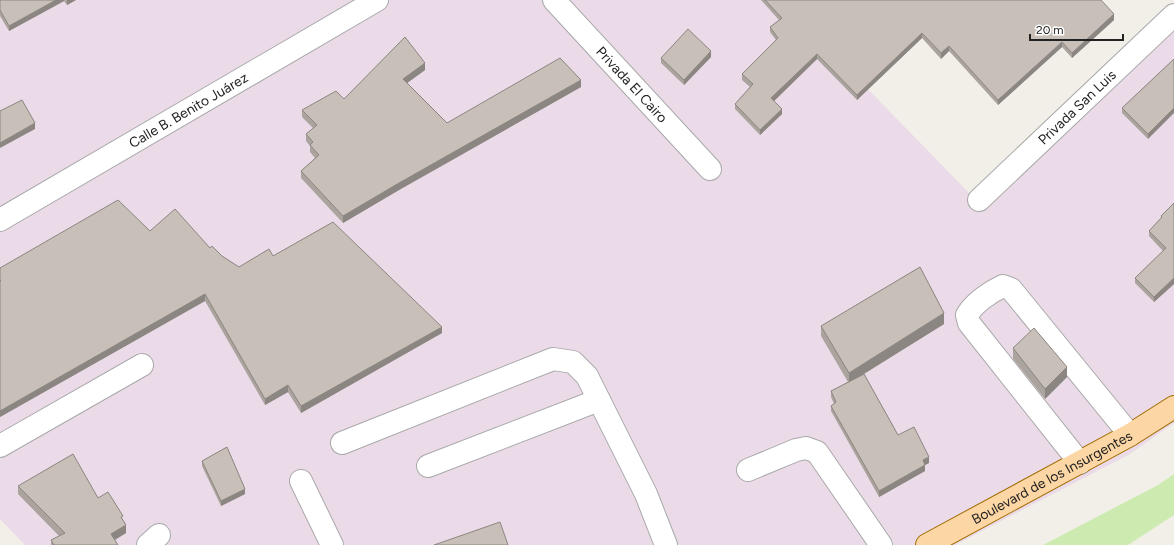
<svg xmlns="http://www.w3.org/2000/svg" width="1174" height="545" viewBox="0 0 1174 545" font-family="Figtree,sans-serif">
	<rect width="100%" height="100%" fill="#f2efe9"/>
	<path fill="#ebdbe8" d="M 0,0 L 781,0 L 974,198 L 1174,11 L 1174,423 L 1130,454 L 955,545 L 25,545 L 0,519 Z"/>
	<path fill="#cdebb0" d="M 1174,474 L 1174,515 L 1128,545 L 1043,545 L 1158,485 Z"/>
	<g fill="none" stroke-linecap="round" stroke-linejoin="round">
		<g stroke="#a9a9a9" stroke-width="24">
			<g id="minor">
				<path id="s1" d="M 554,0 L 710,169"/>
				<path id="s2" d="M 979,200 L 1174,15"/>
				<path id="s3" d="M 0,220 L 377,0"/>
				<path d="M 342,443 L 553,359 L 573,362 L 587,376 L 646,494 L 666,545"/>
				<path d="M 0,446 L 142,365"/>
				<path d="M 1080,463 L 969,323 L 967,315 C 974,303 990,292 1003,286 L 1011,289 L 1130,435"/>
				<path d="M 428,466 L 599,400"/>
				<path d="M 748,470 L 796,450 L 806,448 L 817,452 L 881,545"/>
				<path d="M 301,481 L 332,545"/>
				<path d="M 148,545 L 159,535"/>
			</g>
		</g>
		<g stroke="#a06b00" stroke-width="24">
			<g id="major">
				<path id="s4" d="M 927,545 L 1130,435 L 1174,407"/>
			</g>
		</g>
		<use href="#minor" stroke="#fff" stroke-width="22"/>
		<use href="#major" stroke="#fcd6a4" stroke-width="22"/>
	</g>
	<g fill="#aba49e">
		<path d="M 0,0 L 76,0 L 67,5 L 64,1 L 9,31 L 0,16 Z"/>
		<path d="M 761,0 L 1101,0 L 1114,20 L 1072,58 L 1062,47 L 998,105 L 949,51 L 941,59 L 922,38 L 857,100 L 817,59 L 774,101 L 782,114 L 760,135 L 735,109 L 735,104 L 750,87 L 742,80 L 742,74 L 776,40 L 770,32 L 770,27 L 779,20 Z"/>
		<path d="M 711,57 L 684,85 L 661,63 L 661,58 Z"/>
		<path d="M 1174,59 L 1148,139 L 1122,113 L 1122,108 Z"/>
		<path d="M 425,70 L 407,83 L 447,123 L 581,87 L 399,190 L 343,223 L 301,178 L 301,171 L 315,158 L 310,152 L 310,146 L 306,141 L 306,134 L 313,128 L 302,117 L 302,110 L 344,99 Z"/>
		<path d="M 1174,203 L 1174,284 L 1154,302 L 1135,283 L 1135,278 L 1163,251 L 1149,236 L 1149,231 L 1161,218 L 1161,216 Z"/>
		<path d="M 150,231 L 210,248 L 239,267 L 273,256 L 442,333 L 301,413 L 288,392 L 265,405 L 205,301 L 0,417 L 0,268 Z"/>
		<path d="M 944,324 L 864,374 L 898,435 L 929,463 L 925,465 L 925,471 L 879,497 L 831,411 L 831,406 L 834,404 L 831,397 L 831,391 L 848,382 L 821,336 L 821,326 Z"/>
		<path d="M 1013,348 L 1067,377 L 1045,399 L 1013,359 Z"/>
		<path d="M 202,461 L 245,494 L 221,506 L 202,466 Z"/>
		<path d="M 18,486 L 98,498 L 123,520 L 126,533 L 115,540 L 118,545 L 51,545 L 51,540 L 59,536 L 18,494 Z"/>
	</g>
	<g fill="#8b8681">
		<path d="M 56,0 L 64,0 L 64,1 L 9,31 L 9,26 Z"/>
		<path d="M 67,0 L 76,0 L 67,5 Z"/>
		<path d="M 1114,14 L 1114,20 L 1072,58 L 1072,53 Z"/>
		<path d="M 922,33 L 922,38 L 857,100 L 857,95 Z"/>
		<path d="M 1062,42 L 1062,47 L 998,105 L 998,100 Z"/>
		<path d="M 949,46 L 949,51 L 941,59 L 941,53 Z"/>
		<path d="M 711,51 L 711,57 L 684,85 L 684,80 Z"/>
		<path d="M 817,54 L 817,59 L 771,104 L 771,98 Z"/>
		<path d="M 425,63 L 425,70 L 403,86 L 403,79 Z"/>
		<path d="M 581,80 L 581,87 L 399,190 L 343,223 L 343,216 L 399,183 Z"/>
		<path d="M 1174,108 L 1174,113 L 1148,139 L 1148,134 Z"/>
		<path d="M 782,109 L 782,114 L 760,135 L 760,130 Z"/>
		<path d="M 35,123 L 35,129 L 0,148 L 0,143 Z"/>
		<path d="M 1174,278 L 1174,284 L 1154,302 L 1154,297 Z"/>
		<path d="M 205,294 L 205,301 L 0,417 L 0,411 Z"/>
		<path d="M 944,313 L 944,324 L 849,383 L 849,373 Z"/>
		<path d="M 442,327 L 442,333 L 301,413 L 301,406 Z"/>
		<path d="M 1067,367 L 1067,377 L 1045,399 L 1045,389 Z"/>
		<path d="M 288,385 L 288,392 L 265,405 L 265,399 Z"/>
		<path d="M 929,457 L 929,463 L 923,466 L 923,460 Z"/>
		<path d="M 925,465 L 925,471 L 879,497 L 879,491 Z"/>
		<path d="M 245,489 L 245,494 L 221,506 L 221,501 Z"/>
		<path d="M 126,525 L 126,533 L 111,542 L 111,534 Z"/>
	</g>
	<g fill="#c7bfb8" stroke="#8b8681">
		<path d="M 0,0 L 56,0 L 9,26 L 0,10 Z"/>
		<path d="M 765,0 L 1101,0 L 1114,14 L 1072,53 L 1062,42 L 998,100 L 949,46 L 941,53 L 922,33 L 857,95 L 817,54 L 771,98 L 782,109 L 760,130 L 735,104 L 753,84 L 742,74 L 778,38 L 770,27 L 782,18 Z"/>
		<path d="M 688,29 L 711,51 L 684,80 L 661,58 Z"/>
		<path d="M 405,37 L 425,63 L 403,79 L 447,123 L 560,58 L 581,80 L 399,183 L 343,216 L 301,171 L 319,155 L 310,145 L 313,142 L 306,134 L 317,125 L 302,110 L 336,91 L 344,99 Z"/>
		<path d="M 1174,59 L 1174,108 L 1148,134 L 1122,108 Z"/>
		<path d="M 22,100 L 35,123 L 0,143 L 0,111 Z"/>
		<path d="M 118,200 L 150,231 L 175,209 L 210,248 L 212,246 L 222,256 L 239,267 L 269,249 L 273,256 L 333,222 L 442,327 L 301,406 L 288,385 L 265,399 L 205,294 L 0,411 L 0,281 L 1,281 L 0,280 L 0,268 Z"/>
		<path d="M 1174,203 L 1174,278 L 1154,297 L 1135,278 L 1166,248 L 1149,231 L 1162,217 L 1161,216 Z"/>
		<path d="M 920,267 L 944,313 L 849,373 L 821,326 Z"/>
		<path d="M 1034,328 L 1067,367 L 1045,389 L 1013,348 Z"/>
		<path d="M 864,374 L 898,435 L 914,427 L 929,457 L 923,460 L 925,465 L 879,491 L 831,406 L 836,402 L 831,391 Z"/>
		<path d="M 227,447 L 245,489 L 221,501 L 202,461 Z"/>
		<path d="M 73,454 L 98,498 L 108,492 L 123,516 L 121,517 L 126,525 L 111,534 L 118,545 L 54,545 L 51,540 L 65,533 L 18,486 Z"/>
		<path d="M 500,522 L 508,545 L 434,545 Z"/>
	</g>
	<g text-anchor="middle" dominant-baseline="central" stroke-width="3" stroke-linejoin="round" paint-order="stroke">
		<g font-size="14" fill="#222" stroke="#fff">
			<text stroke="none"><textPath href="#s1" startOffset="115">Privada El Cairo</textPath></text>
			<text stroke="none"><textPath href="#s2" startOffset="135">Privada San Luis</textPath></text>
			<text stroke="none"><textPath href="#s3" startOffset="218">Calle B. Benito Juárez</textPath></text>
			<text stroke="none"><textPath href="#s4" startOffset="142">Boulevard de los Insurgentes</textPath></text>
		</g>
	</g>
	<path d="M1030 34v6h93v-6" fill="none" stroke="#222222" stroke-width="2"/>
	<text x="1036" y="34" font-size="12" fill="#222222" stroke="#ffffff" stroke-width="3" paint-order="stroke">20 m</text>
</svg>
